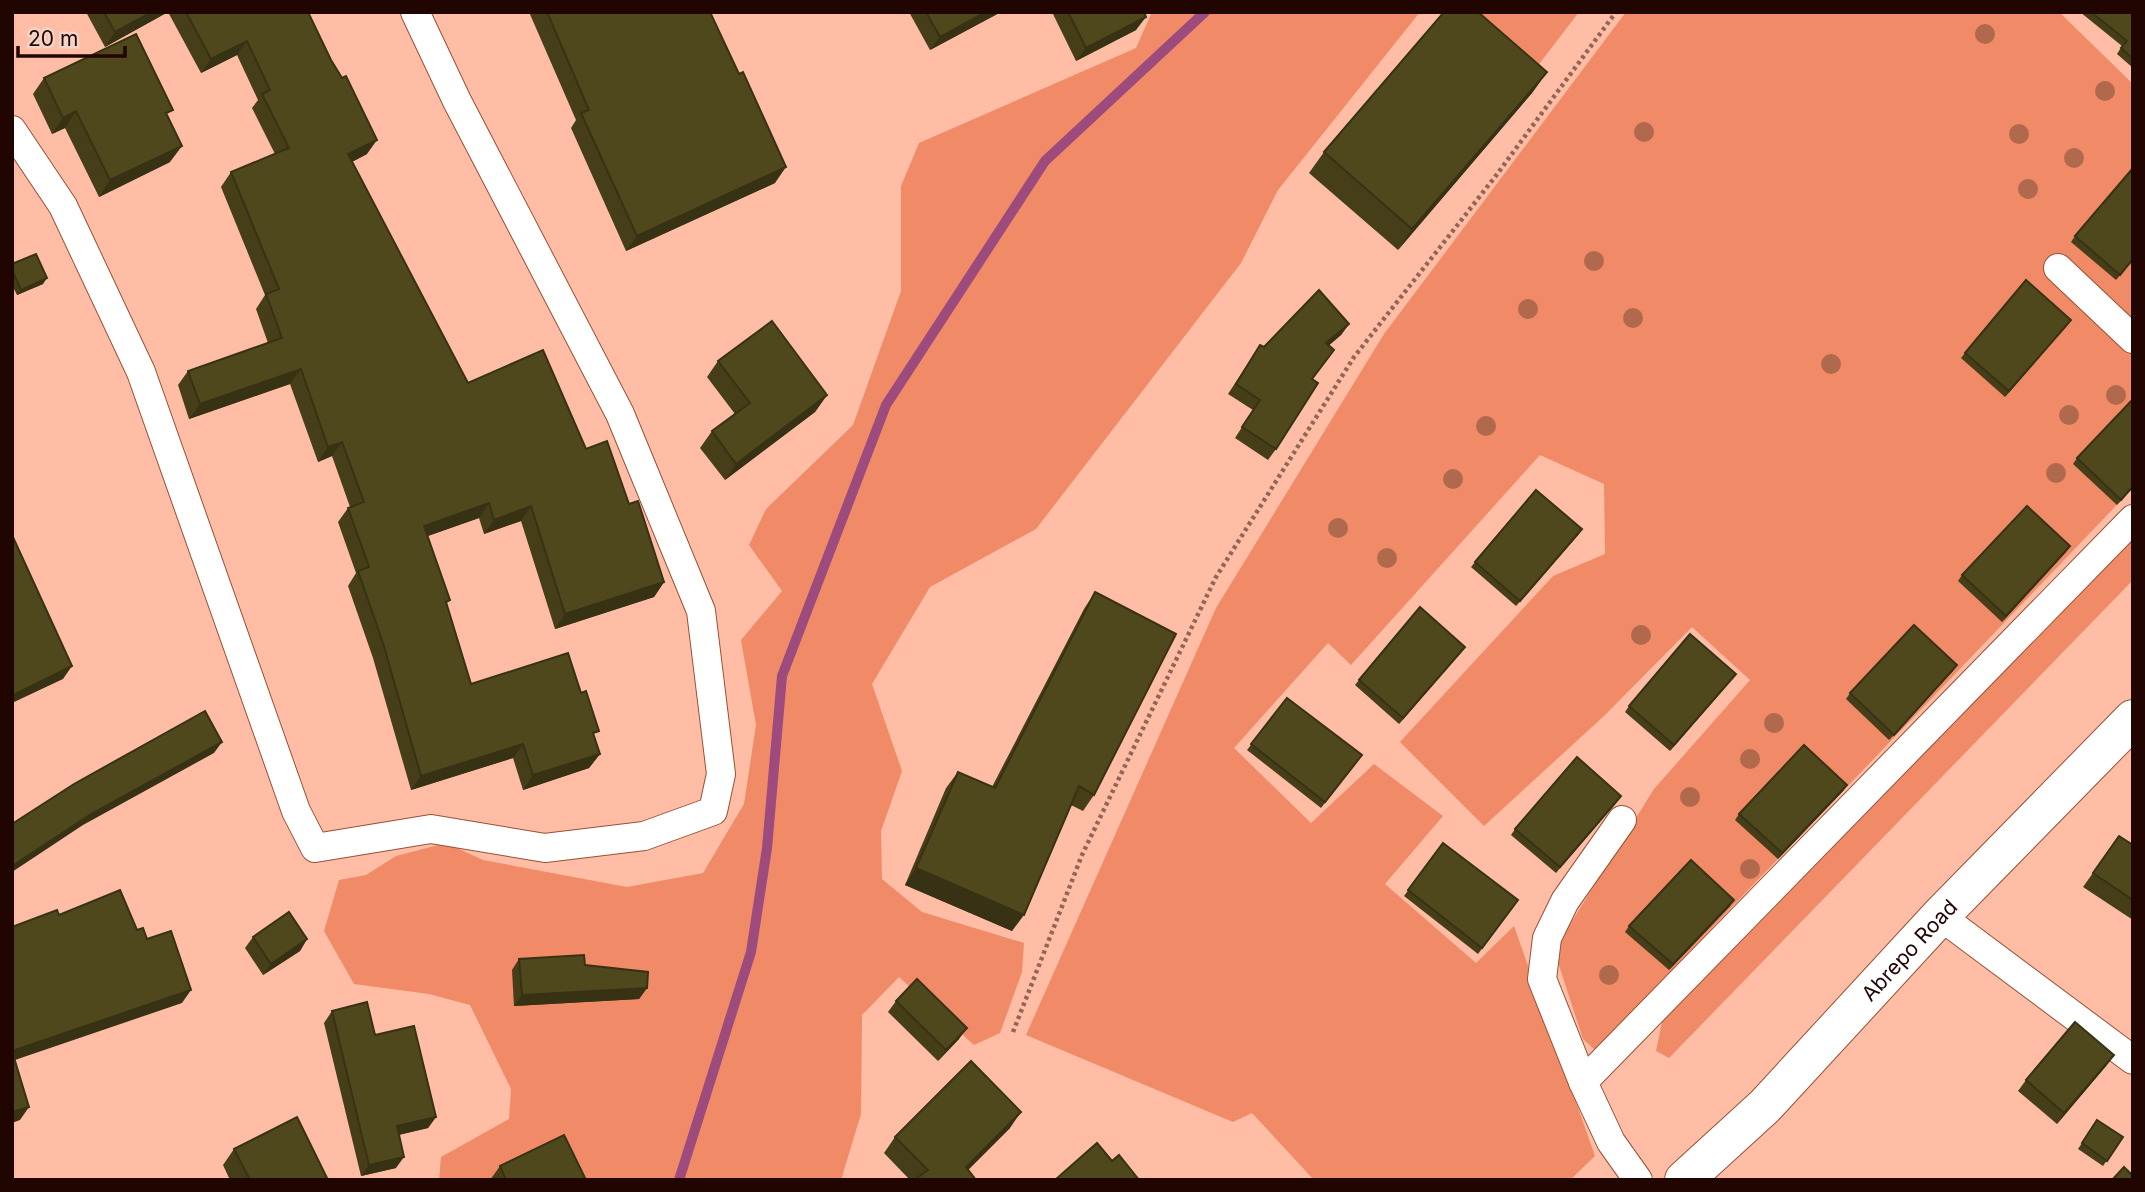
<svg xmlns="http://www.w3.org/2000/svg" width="2145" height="1192" viewBox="0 0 2145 1192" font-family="Inter,sans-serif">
	<rect width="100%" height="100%" fill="#ffbda5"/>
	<g fill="#f18a66">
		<path d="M 1152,12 L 1420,12 L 1278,190 L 1241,263 L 1036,529 L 930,587 L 872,684 L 902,771 L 881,831 L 882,879 L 922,912 L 1024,943 L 1022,972 L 1000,1033 L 974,1045 L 899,977 L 862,1015 L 861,1114 L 841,1180 L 439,1180 L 441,1157 L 509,1119 L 511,1089 L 470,1005 L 429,994 L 354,984 L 324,931 L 339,880 L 366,875 L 396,856 L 446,843 L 483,860 L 627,887 L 703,873 L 744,804 L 756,725 L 741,640 L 782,591 L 749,545 L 766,509 L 853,425 L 901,291 L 901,186 L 919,143 L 1136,48 Z"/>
		<path d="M 1461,12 L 1579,12 L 1533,72 Z"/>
		<path d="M 1626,12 L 2059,12 L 2133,84 L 2133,488 L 1595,1050 L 1583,1039 L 1554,950 L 1654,789 L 1750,680 L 1692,627 L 1605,715 L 1484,826 L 1400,742 L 1553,576 L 1605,554 L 1604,484 L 1540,455 L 1351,665 L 1328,643 L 1234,748 L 1311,823 L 1374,764 L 1443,816 L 1385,884 L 1476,963 L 1514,926 L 1595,1156 L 1570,1180 L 1314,1180 L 1252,1113 L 1233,1122 L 1026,1035 L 1216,608 L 1384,334 Z"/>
		<path d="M 2133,535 L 2133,580 L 1669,1058 L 1656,1051 L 1664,1013 Z"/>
	</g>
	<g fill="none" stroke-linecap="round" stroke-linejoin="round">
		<path stroke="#9d4b7d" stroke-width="10" d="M 679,1180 L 751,952 L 767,848 L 782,676 L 886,405 L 1045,161 L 1205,12"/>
		<g stroke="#985036" stroke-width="30">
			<g id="minor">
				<path d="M 12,130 L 63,206 L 141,372 L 296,811 L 315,848 L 431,829 L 545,848 L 644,836 L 713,811 L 721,774 L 701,611 L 620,414 L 457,101 L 415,12"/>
				<path d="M 2058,268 L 2133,339"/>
				<path d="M 1622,820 L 1565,901 L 1547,938 L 1542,979 L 1583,1082 L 1611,1142 L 1638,1180"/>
				<path d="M 1940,916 L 2133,1060"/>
				<path d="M 1583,1082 L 2133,519"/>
			</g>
		</g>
		<g stroke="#985036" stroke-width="40">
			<g id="secondary">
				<path id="s1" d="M 1684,1180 L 1765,1106 L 1940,916 L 2133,719"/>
			</g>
		</g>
		<path stroke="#946556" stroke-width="4.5" stroke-dasharray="3.5 3.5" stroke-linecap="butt" d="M 1013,1032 L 1082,855 L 1216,577 L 1354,357 L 1495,177 L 1616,12"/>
		<use href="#minor" stroke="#fff" stroke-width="28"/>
		<use href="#secondary" stroke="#fff" stroke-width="38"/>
	</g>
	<g fill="#b0694d">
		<circle cx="1985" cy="34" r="10"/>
		<circle cx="2105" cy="91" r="10"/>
		<circle cx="1644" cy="132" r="10"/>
		<circle cx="2019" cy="134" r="10"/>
		<circle cx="2074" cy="158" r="10"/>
		<circle cx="2028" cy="189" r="10"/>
		<circle cx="1594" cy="261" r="10"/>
		<circle cx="1528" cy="309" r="10"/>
		<circle cx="1633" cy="318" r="10"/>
		<circle cx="1831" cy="364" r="10"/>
		<circle cx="2116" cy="395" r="10"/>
		<circle cx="2069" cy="415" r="10"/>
		<circle cx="1486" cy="426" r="10"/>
		<circle cx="2056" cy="473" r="10"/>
		<circle cx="1453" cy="479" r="10"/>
		<circle cx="1338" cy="528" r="10"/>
		<circle cx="1387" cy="558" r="10"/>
		<circle cx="1641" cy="635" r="10"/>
		<circle cx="1774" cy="723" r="10"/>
		<circle cx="1750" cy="759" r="10"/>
		<circle cx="1690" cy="797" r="10"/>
		<circle cx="1750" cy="869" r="10"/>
		<circle cx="1609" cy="975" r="10"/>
	</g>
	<g fill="#453e19">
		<path d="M 86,12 L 168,12 L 105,47 Z"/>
		<path d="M 168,12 L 308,12 L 367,154 L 352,162 L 468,383 L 586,449 L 629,504 L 664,582 L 654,597 L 555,629 L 521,521 L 484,534 L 479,518 L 427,536 L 447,605 L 471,684 L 594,737 L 600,754 L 589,768 L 523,790 L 513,758 L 411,790 L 373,658 L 348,586 L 356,573 L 338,522 L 348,508 L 350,507 L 332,456 L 318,462 L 290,384 L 189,419 L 178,385 L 188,371 L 268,343 L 256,309 L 265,295 L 221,187 L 231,172 L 275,154 L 252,108 L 258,100 L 237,55 L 201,73 Z"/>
		<path d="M 529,12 L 710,12 L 775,183 L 626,251 L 571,128 L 576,120 Z"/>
		<path d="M 909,12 L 1001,12 L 930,50 Z"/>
		<path d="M 1052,12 L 1144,12 L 1136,30 L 1076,61 Z"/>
		<path d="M 2080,12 L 2133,12 L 2133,68 L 2117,54 L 2122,46 Z"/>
		<path d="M 1547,72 L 1532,93 L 1398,250 L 1309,173 L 1324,152 Z"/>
		<path d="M 44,78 L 168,117 L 170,162 L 99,197 L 65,128 L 52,134 L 33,94 Z"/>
		<path d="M 2075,236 L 2133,260 L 2116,280 L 2071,242 Z"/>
		<path d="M 12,264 L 43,284 L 17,295 L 12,285 Z"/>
		<path d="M 1349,324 L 1341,335 L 1329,345 L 1313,379 L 1276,449 L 1268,460 L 1235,438 L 1253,410 L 1228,394 L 1260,345 L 1264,347 Z"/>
		<path d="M 2067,325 L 2005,397 L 1961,358 L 1965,353 Z"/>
		<path d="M 718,361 L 827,395 L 815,412 L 725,480 L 700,448 L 712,431 L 735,414 L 707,377 Z"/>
		<path d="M 2077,458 L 2133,488 L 2117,505 L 2073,464 Z"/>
		<path d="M 1578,535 L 1516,606 L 1471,567 L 1475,562 Z"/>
		<path d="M 2066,552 L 2002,622 L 1958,581 L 1962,575 Z"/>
		<path d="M 1095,592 L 1094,795 L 1083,811 L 1071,805 L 1012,931 L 905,885 L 946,788 L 958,772 L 992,787 L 1084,609 Z"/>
		<path d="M 1461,652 L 1399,724 L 1355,685 L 1359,680 Z"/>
		<path d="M 1957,665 L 1889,740 L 1846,699 L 1850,693 Z"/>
		<path d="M 1736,674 L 1670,751 L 1625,712 L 1629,706 Z"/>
		<path d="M 1287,698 L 1362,755 L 1321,808 L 1247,750 Z"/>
		<path d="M 1847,785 L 1843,791 L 1778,859 L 1735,820 L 1739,814 Z"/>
		<path d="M 1617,802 L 1556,873 L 1511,835 L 1515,829 Z"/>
		<path d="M 2119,836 L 2133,845 L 2133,920 L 2083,887 Z"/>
		<path d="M 1443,843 L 1518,900 L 1478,954 L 1404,896 Z"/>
		<path d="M 1734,900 L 1730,906 L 1669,970 L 1625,932 L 1629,926 Z"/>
		<path d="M 253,937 L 307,939 L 300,951 L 263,975 L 245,948 Z"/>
		<path d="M 519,959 L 585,965 L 647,988 L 639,999 L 514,1006 L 512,970 Z"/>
		<path d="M 896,1001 L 959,1039 L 938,1061 L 888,1012 Z"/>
		<path d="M 332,1011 L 375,1035 L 436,1117 L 428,1128 L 399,1135 L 396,1168 L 361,1176 L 324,1023 Z"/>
		<path d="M 2114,1055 L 2106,1066 L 2057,1124 L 2018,1091 L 2026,1080 Z"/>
		<path d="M 2097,1120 L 2123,1137 L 2103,1166 L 2078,1149 Z"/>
		<path d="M 1010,1128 L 968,1170 L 976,1180 L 910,1180 L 884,1153 L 895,1137 Z"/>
		<path d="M 234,1149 L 328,1180 L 230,1180 L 223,1165 Z"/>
		<path d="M 500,1166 L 586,1180 L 490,1180 Z"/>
	</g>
	<g fill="#383214">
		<path d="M 152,12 L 168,12 L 105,47 L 115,32 Z"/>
		<path d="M 986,12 L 1001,12 L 930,50 L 940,37 Z"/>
		<path d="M 1146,17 L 1136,30 L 1076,61 L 1086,48 Z"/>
		<path d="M 247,41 L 237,55 L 201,73 L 211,59 Z"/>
		<path d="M 1547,72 L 1532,93 L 1398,250 L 1412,229 Z"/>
		<path d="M 76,111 L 65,128 L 52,134 L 63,118 Z"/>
		<path d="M 377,140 L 367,154 L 338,169 L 348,154 Z"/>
		<path d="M 182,146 L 170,162 L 99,197 L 110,180 Z"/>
		<path d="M 786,167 L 775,183 L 626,251 L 637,236 Z"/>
		<path d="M 47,278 L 43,284 L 17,295 L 21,290 Z"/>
		<path d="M 2071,320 L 2067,325 L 2005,397 L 2009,391 Z"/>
		<path d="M 1349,324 L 1341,335 L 1319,354 L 1326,343 Z"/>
		<path d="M 301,369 L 290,384 L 189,419 L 200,404 Z"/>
		<path d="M 827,395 L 815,412 L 725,480 L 736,464 Z"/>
		<path d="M 342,442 L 332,456 L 318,462 L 328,447 Z"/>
		<path d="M 489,503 L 479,518 L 414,541 L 424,526 Z"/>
		<path d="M 531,506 L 521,521 L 484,534 L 494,520 Z"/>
		<path d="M 1582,529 L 1578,535 L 1516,606 L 1520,601 Z"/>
		<path d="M 2070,546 L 2066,552 L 2002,622 L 2006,616 Z"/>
		<path d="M 664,582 L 654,597 L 555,629 L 565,614 Z"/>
		<path d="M 1465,647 L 1461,652 L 1399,724 L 1403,718 Z"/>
		<path d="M 1957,665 L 1953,671 L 1889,740 L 1894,735 Z"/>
		<path d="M 72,666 L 63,679 L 12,703 L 13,695 Z"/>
		<path d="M 1736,674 L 1732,679 L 1670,751 L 1674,745 Z"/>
		<path d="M 222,742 L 214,753 L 83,825 L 12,872 L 12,866 L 91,814 Z"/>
		<path d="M 523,744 L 513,758 L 411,790 L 421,776 Z"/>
		<path d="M 600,754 L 589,768 L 523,790 L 533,775 Z"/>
		<path d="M 1847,785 L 1843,791 L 1778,859 L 1782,853 Z"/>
		<path d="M 916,868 L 1024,915 L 1012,931 L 905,885 Z"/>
		<path d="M 1734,900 L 1730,906 L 1669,970 L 1673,964 Z"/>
		<path d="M 307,939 L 300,951 L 263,975 L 271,964 Z"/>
		<path d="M 647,988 L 639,999 L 514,1006 L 522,995 Z"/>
		<path d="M 191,990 L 182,1003 L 12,1061 L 12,1051 Z"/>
		<path d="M 967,1028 L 959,1039 L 938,1061 L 946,1050 Z"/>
		<path d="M 2114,1055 L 2106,1066 L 2057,1124 L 2064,1113 Z"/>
		<path d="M 29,1107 L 20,1120 L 12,1123 L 12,1112 Z"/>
		<path d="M 1021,1112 L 1010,1128 L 958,1180 L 966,1167 Z"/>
		<path d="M 436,1117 L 428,1128 L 389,1137 L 397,1126 Z"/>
		<path d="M 404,1157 L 396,1168 L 361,1176 L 369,1165 Z"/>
	</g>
	<g fill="#50481d" stroke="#383214" stroke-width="2">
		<path d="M 104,12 L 152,12 L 115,32 Z"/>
		<path d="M 186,12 L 308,12 L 331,60 L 342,78 L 346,76 L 377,140 L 348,154 L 468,383 L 543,350 L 586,449 L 607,441 L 629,504 L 638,501 L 664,582 L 565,614 L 531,506 L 494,520 L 489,503 L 424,526 L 450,600 L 446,602 L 471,684 L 568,653 L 581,693 L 586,691 L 599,731 L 593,733 L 600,754 L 533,775 L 523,744 L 421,776 L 383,643 L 358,571 L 369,567 L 348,508 L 364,502 L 342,442 L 328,447 L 301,369 L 200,404 L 188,371 L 282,338 L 266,294 L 279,289 L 231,172 L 289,148 L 262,94 L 270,90 L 247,41 L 211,59 Z"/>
		<path d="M 547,12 L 710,12 L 739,74 L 743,72 L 786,167 L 637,236 L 581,113 L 589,110 Z"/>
		<path d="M 926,12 L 986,12 L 940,37 Z"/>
		<path d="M 1068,12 L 1144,12 L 1146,17 L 1086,48 Z"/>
		<path d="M 1444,12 L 1478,12 L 1547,72 L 1412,229 L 1324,152 Z"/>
		<path d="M 2091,12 L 2133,12 L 2133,59 L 2121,48 L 2127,41 Z"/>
		<path d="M 136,34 L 173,110 L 166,113 L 182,146 L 110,180 L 76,111 L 63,118 L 44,78 Z"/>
		<path d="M 2133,168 L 2133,259 L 2120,275 L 2075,236 Z"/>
		<path d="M 36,254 L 47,278 L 21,290 L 12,270 L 12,264 Z"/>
		<path d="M 2026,280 L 2071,320 L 2009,391 L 1965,353 Z"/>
		<path d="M 1319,290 L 1349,324 L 1326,343 L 1334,350 L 1312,379 L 1318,383 L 1276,449 L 1242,427 L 1260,400 L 1236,384 L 1260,345 L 1264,347 Z"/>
		<path d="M 772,321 L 827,395 L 736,464 L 712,431 L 750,403 L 718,361 Z"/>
		<path d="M 2133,399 L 2133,486 L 2121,500 L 2077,458 Z"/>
		<path d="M 1536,490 L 1582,529 L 1520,601 L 1475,562 Z"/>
		<path d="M 2027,506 L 2070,546 L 2006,616 L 1962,575 Z"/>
		<path d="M 12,535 L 72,666 L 13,695 L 14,698 L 12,699 Z"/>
		<path d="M 1095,592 L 1176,634 L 1094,795 L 1079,786 L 1024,915 L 916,868 L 958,772 L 995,788 Z"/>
		<path d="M 1420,607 L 1465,647 L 1403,718 L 1359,680 Z"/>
		<path d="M 1914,625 L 1957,665 L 1894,735 L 1850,693 Z"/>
		<path d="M 1690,634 L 1736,674 L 1674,745 L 1629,706 Z"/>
		<path d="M 1287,698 L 1362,755 L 1325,802 L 1251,744 Z"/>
		<path d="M 205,711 L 222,742 L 91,814 L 12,866 L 12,824 L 74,784 Z"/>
		<path d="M 1804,745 L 1847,785 L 1782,853 L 1739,814 Z"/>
		<path d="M 1577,757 L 1621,796 L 1560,867 L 1515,829 Z"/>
		<path d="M 2119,836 L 2133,845 L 2133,900 L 2093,873 Z"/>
		<path d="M 1443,843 L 1518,900 L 1482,948 L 1408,890 Z"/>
		<path d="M 1691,860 L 1734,900 L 1673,964 L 1629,926 Z"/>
		<path d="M 120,890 L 137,930 L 143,928 L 147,939 L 171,931 L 191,990 L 12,1051 L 12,927 L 57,910 L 59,915 Z"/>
		<path d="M 289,912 L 307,939 L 271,964 L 253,937 Z"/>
		<path d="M 584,955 L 585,965 L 648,972 L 647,988 L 522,995 L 519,959 Z"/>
		<path d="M 917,979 L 967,1028 L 946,1050 L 896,1001 Z"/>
		<path d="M 367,1002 L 375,1035 L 414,1026 L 436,1117 L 397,1126 L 404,1157 L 369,1165 L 332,1011 Z"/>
		<path d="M 2075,1022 L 2114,1055 L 2064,1113 L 2026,1080 Z"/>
		<path d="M 12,1051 L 29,1107 L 12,1112 Z"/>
		<path d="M 971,1061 L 1021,1112 L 966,1167 L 976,1180 L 914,1180 L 928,1170 L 895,1137 Z"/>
		<path d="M 297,1117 L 328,1180 L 250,1180 L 234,1149 Z"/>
		<path d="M 2097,1120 L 2123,1137 L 2107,1161 L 2082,1143 Z"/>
		<path d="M 564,1135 L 586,1180 L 506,1180 L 500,1166 Z"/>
		<path d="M 1097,1143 L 1112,1161 L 1119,1155 L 1139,1180 L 1055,1180 Z"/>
		<path d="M 2124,1167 L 2133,1176 L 2133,1180 L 2112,1180 Z"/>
	</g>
	<g text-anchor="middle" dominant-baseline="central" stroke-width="7" stroke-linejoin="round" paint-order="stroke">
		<g font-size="21" fill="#210500" stroke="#f5d3c7">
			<text stroke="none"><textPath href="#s1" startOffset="322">Abrepo Road</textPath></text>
		</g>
	</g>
	<rect width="2145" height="1192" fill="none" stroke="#210500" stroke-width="28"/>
	<path d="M18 46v10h107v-10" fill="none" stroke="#210500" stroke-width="3.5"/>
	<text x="28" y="46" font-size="21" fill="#210500" stroke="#f5d3c7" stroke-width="5" paint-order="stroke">20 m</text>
</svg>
